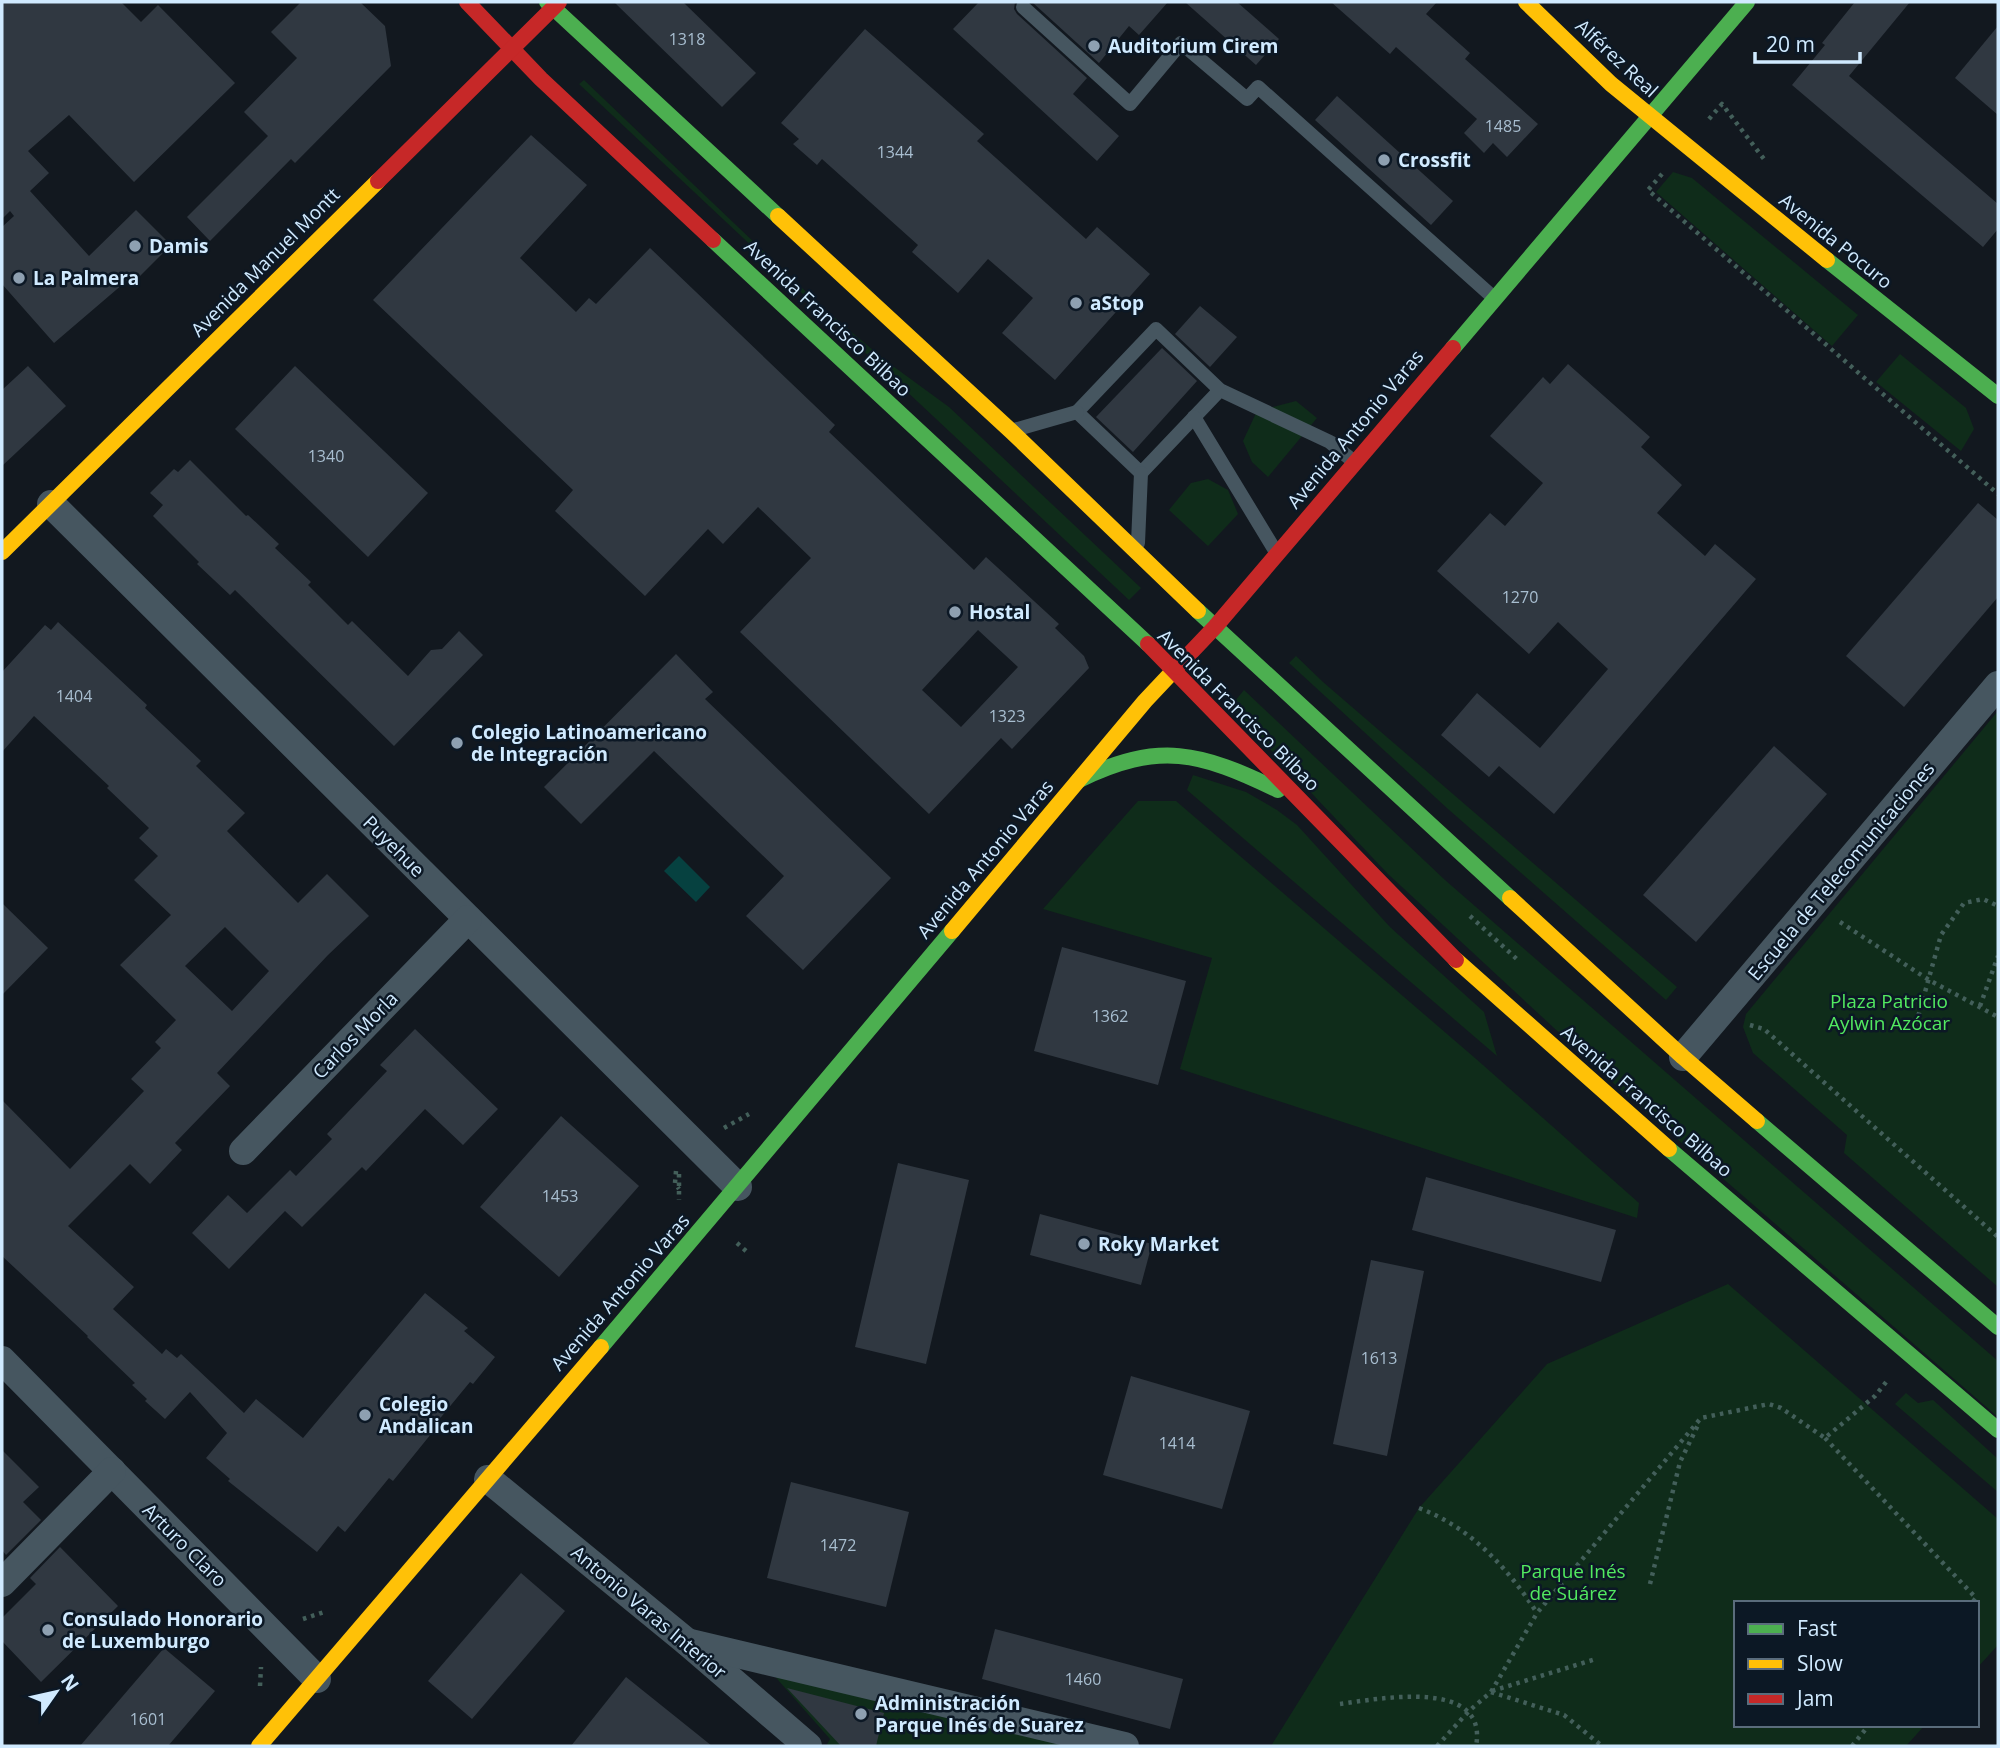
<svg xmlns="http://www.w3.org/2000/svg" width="2000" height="1748" viewBox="0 0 2000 1748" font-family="'Open Sans',sans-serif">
	<rect width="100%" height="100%" fill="#12181f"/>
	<g fill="#0f2c1a">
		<path d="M 584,80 L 823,308 L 886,361 L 949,407 L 1141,588 L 1129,600 L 579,84 Z"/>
		<path d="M 1673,172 L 1692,178 L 1858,315 L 1832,346 L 1656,192 Z"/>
		<path d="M 1900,354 L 1966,408 L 1974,429 L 1961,451 L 1876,382 Z"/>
		<path d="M 1296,401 L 1317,418 L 1268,477 L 1252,462 L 1243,441 L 1257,411 Z"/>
		<path d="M 1208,479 L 1228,490 L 1238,514 L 1208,546 L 1169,510 L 1191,483 Z"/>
		<path d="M 1296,656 L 1323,682 L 1677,987 L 1666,1000 L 1448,809 L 1289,663 Z"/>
		<path d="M 1244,690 L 1445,880 L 1998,1361 L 1998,1417 L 1623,1092 L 1388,874 L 1230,707 Z"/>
		<path d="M 1998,711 L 1998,1287 L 1844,1153 L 1847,1135 L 1753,1053 L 1743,1027 L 1746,1014 Z"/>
		<path d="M 1193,775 L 1246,792 L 1277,810 L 1297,825 L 1390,927 L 1484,1012 L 1497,1056 L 1187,790 Z"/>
		<path d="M 1138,801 L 1176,801 L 1475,1058 L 1639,1203 L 1637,1218 L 1180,1069 L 1212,958 L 1043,909 Z"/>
		<path d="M 1728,1284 L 1998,1519 L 1998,1645 L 1977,1668 L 1977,1603 L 1736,1603 L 1736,1725 L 1925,1725 L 1906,1746 L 1271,1746 L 1419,1508 L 1547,1364 Z"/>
		<path d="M 1906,1393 L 1918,1403 L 1933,1400 L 1998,1459 L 1998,1492 L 1895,1404 Z"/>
		<path d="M 771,1672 L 1076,1746 L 826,1746 L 830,1739 Z"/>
	</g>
	<path fill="#064140" d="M 679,856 L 710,887 L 696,902 L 664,871 Z"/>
	<g fill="#303841" fill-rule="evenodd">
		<path d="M 2,2 L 121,2 L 141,22 L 158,5 L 235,83 L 134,182 L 69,115 L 28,151 L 49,173 L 30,191 L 89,256 L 136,210 L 171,245 L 134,282 L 130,278 L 54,343 L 2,284 L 2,227 L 14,216 L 10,211 L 2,219 Z"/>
		<path d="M 301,2 L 360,2 L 385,26 L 391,66 L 295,163 L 291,159 L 210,241 L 187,217 L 268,136 L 244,112 L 297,58 L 271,32 Z"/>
		<path d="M 614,2 L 683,2 L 756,73 L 722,107 Z"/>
		<path d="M 979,2 L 1015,2 L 1014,9 L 1017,14 L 1087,78 L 1073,94 L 1119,136 L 1097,161 L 953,29 Z"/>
		<path d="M 1032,2 L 1168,2 L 1139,35 L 1129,26 L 1099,63 Z"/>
		<path d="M 1185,2 L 1237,2 L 1279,39 L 1256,65 Z"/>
		<path d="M 1331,2 L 1437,2 L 1426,14 L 1470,53 L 1465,59 L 1538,124 L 1507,157 L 1493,143 L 1484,153 L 1464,133 L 1477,119 L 1396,47 L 1390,54 Z"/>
		<path d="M 1855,2 L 1910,2 L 1849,76 L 1998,204 L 1998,229 L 1983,247 L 1792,85 L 1825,45 L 1822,43 Z"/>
		<path d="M 1998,26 L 1998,115 L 1955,78 Z"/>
		<path d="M 865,29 L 984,134 L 977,141 L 1086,239 L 1097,227 L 1150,274 L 1055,380 L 1002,333 L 1033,298 L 988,259 L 958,293 L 912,252 L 918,245 L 822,159 L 817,165 L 793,144 L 799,139 L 781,123 Z"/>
		<path d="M 1337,96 L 1453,201 L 1431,225 L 1315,120 Z"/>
		<path d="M 531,135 L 587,185 L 520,258 L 576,312 L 589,298 L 596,304 L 650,248 L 835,425 L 829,432 L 974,570 L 986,557 L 1059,624 L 1055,628 L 1084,656 L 1089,668 L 1012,749 L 1001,738 L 929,814 L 740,632 L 811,558 L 758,507 L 723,544 L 708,529 L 645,596 L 555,511 L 573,490 L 373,300 ZM 978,630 L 1018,667 L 961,727 L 922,690 Z"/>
		<path d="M 1200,306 L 1237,337 L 1210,367 L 1175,334 Z"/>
		<path d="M 1162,348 L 1197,381 L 1133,452 L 1096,417 Z"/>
		<path d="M 1568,364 L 1650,437 L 1641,447 L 1682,485 L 1657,513 L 1705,556 L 1715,544 L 1756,579 L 1554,814 L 1499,766 L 1489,777 L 1441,735 L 1477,693 L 1540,748 L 1608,669 L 1558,622 L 1529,654 L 1437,571 L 1490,513 L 1505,526 L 1543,483 L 1490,436 L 1543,377 L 1550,384 Z"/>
		<path d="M 28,366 L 66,406 L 2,466 L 2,390 Z"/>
		<path d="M 295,366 L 428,493 L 368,557 L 235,429 Z"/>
		<path d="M 190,460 L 246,516 L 248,515 L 279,544 L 275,548 L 311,582 L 308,585 L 348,625 L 352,621 L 408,676 L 431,650 L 442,649 L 459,631 L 483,655 L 394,746 L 235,590 L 230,595 L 197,564 L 199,562 L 153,516 L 163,505 L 150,493 L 174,469 L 178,472 Z"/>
		<path d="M 1978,503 L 1998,520 L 1998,597 L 1904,707 L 1846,656 Z"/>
		<path d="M 58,622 L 147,705 L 145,708 L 201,761 L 196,766 L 245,813 L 227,831 L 298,903 L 327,874 L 369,916 L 328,955 L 217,1073 L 230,1086 L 175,1143 L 182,1150 L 150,1184 L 130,1164 L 68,1226 L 134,1287 L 113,1309 L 162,1354 L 166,1349 L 177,1358 L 181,1354 L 244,1413 L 256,1399 L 303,1438 L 425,1293 L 468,1328 L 464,1331 L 495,1357 L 473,1384 L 470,1382 L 428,1433 L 431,1434 L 393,1481 L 389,1478 L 345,1532 L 338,1526 L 317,1552 L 228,1481 L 230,1479 L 206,1458 L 227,1433 L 190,1392 L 165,1419 L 145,1401 L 147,1399 L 132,1385 L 135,1383 L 87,1337 L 88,1336 L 2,1256 L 2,1100 L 70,1169 L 144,1091 L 131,1079 L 161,1048 L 155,1042 L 176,1020 L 120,965 L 171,915 L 134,880 L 158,856 L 139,838 L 149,828 L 107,788 L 109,786 L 34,716 L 2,752 L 2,672 L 45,625 L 51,630 ZM 225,927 L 269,971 L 232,1011 L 185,966 Z"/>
		<path d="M 676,654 L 713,692 L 705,699 L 891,878 L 803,970 L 746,916 L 784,876 L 654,751 L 581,824 L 544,787 Z"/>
		<path d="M 1774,746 L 1827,794 L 1696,942 L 1643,895 Z"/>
		<path d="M 2,903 L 48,948 L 2,995 Z"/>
		<path d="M 1062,947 L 1186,981 L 1158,1085 L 1034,1051 Z"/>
		<path d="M 415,1029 L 498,1109 L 463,1145 L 425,1109 L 366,1171 L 362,1167 L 302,1227 L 285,1211 L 229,1269 L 192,1233 L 228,1195 L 247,1213 L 290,1170 L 296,1176 L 332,1139 L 327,1134 L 387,1071 L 380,1065 Z"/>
		<path d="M 561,1116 L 639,1186 L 559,1277 L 480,1207 Z"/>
		<path d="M 898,1163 L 969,1180 L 926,1364 L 855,1347 Z"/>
		<path d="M 1426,1177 L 1616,1230 L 1601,1282 L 1412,1230 Z"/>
		<path d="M 1040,1214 L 1152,1244 L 1141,1285 L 1030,1255 Z"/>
		<path d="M 1371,1260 L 1424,1271 L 1387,1456 L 1333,1444 Z"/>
		<path d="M 1131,1376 L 1250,1411 L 1222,1509 L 1103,1475 Z"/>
		<path d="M 2,1450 L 39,1487 L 23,1502 L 41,1520 L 6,1555 L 2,1550 Z"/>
		<path d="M 791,1482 L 909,1512 L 886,1607 L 767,1578 Z"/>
		<path d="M 60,1547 L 118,1606 L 41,1682 L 2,1641 L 2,1618 L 36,1584 L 30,1578 Z"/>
		<path d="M 521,1573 L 565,1611 L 472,1719 L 428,1681 Z"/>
		<path d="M 995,1629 L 1183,1679 L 1170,1729 L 982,1679 Z"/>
		<path d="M 164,1648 L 215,1691 L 168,1746 L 80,1746 Z"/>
		<path d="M 626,1677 L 712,1746 L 571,1746 Z"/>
		<path d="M 787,1688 L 884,1713 L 876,1746 L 841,1746 Z"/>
	</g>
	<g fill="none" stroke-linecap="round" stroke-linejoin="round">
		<g stroke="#435f5a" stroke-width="4.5" stroke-dasharray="3.5 5" stroke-linecap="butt">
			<path d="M 1709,119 L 1722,104 L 1764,159"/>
			<path d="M 1662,174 L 1648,190 L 1998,494"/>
			<path d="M 1470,916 L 1520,962"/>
			<path d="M 1840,922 L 1929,980 L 1998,1017"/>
			<path d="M 1980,1006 L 1998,956"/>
			<path d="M 1916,1024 L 1941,935 L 1964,903 L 1983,899 L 1998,906"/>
			<path d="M 1750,1025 L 1764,1029 L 1998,1237"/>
			<path d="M 724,1128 L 749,1114"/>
			<path d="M 676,1171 L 675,1183 L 679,1189"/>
			<path d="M 679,1174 L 679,1200"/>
			<path d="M 737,1243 L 746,1251"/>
			<path d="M 1825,1438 L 1976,1598 L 1972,1603"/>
			<path d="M 1419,1508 C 1471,1528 1507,1567 1537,1613"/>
			<path d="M 1650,1584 L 1680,1462 L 1698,1425"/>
			<path d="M 303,1619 L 324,1612"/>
			<path d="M 260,1686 L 261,1667"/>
			<path d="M 1492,1691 L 1596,1659"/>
			<path d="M 1491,1692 L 1564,1715 L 1602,1746"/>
			<path d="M 1340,1704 C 1377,1699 1489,1677 1476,1746"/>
			<path d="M 1437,1746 L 1469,1711 L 1491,1692 L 1537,1613 L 1701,1418 L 1769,1404 L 1781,1408 L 1825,1438 L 1875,1396 L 1887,1381"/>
			<path d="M 1852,1746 L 1869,1725"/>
		</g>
		<g stroke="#465660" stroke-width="14">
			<path d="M 1023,7 L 1130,104 L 1181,43 L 1247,99 L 1258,87 L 1494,298"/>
			<path d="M 1220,390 L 1141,473 L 1077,412 L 1156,329 L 1220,390 L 1330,442 L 1353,461"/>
			<path d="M 1194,417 L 1276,552"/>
			<path d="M 1014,430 L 1077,412"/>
			<path d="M 1138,543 L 1141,473"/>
		</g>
		<g stroke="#465660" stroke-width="28">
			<path d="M 51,504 L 738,1187"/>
			<path d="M 1683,1057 L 1998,685"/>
			<path d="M 243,1151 L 468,919"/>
			<path d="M 2,1360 L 317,1679"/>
			<path d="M 488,1479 L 687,1642 L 808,1746"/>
			<path d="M 2,1583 L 112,1471"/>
			<path d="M 687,1642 L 1125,1746"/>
		</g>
		<g stroke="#4caf50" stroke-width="16">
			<path d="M 547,2 L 778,216"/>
			<path d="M 713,240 L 1148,644"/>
			<path d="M 1827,260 L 1998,396"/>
			<path d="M 1453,348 L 1747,2"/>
			<path d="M 1198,611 L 1510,898"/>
			<path d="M 1079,780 C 1159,741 1200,752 1278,790"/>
			<path d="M 1757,1121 L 1998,1327"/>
			<path d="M 1669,1149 L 1998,1430"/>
			<path d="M 601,1347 L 952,931"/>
		</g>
		<g stroke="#ffc107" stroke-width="16">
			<path d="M 1526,2 L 1611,84 L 1827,260"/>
			<path d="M 778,216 L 1011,431 L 1198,611"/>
			<path d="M 2,552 L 378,181"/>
			<path d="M 1510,898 L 1683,1057 L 1757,1121"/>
			<path d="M 952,931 L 1145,701 L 1177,667"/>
			<path d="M 1456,960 L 1669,1149"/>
			<path d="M 259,1746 L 601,1347"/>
		</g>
		<g stroke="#c62828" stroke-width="16">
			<path d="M 467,2 L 541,79 L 713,240"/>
			<path d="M 378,181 L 559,2"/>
			<path d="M 1148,644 L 1456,960"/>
			<path d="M 1177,667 L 1215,627 L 1453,348"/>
		</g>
	</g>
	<g fill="#8ea0b1" stroke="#0c1825" stroke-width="2.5">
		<circle cx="1094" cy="46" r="7"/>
		<circle cx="1384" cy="160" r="7"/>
		<circle cx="135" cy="246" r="7"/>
		<circle cx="19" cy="278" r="7"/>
		<circle cx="1076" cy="303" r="7"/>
		<circle cx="955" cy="612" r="7"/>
		<circle cx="457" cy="743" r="7"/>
		<circle cx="1084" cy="1244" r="7"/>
		<circle cx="365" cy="1415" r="7"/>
		<circle cx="48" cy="1630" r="7"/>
		<circle cx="861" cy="1714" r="7"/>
	</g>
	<g text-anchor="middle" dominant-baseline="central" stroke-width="5" stroke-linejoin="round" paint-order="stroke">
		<g font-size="16" fill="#a8bed0">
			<text x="687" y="39">1318</text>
			<text x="1503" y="126">1485</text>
			<text x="895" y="152">1344</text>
			<text x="326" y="456">1340</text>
			<text x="1520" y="597">1270</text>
			<text x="74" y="696">1404</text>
			<text x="1007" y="716">1323</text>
			<text x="1110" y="1016">1362</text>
			<text x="560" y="1196">1453</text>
			<text x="1379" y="1358">1613</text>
			<text x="1177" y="1443">1414</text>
			<text x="838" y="1545">1472</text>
			<text x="1083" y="1679">1460</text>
			<text x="148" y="1719">1601</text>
		</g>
		<g font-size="19" font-weight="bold" fill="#d0eaff" stroke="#0c1825" text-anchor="start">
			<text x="1108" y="46">Auditorium Cirem</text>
			<text x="1398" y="160">Crossfit</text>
			<text x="149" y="246">Damis</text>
			<text x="33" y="278">La Palmera</text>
			<text x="1090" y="303">aStop</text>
			<text x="969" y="612">Hostal</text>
			<text x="471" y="732">Colegio Latinoamericano<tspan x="471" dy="22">de Integración</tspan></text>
			<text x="1098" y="1244">Roky Market</text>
			<text x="379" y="1404">Colegio<tspan x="379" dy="22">Andalican</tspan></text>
			<text x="62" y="1619">Consulado Honorario<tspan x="62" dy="22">de Luxemburgo</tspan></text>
			<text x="875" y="1703">Administración<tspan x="875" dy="22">Parque Inés de Suarez</tspan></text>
		</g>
		<g font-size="19" fill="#d0eaff" stroke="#0c1825">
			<text transform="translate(1617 58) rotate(43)">Alférez Real</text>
			<text transform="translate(1836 241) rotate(39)">Avenida Pocuro</text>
			<text transform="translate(265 262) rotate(-45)">Avenida Manuel Montt</text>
			<text transform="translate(828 318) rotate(43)">Avenida Francisco Bilbao</text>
			<text transform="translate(1355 429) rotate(-50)">Avenida Antonio Varas</text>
			<text transform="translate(1239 710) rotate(45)">Avenida Francisco Bilbao</text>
			<text transform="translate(394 846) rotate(45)">Puyehue</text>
			<text transform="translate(985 859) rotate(-50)">Avenida Antonio Varas</text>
			<text transform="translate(1841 871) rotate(-50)">Escuela de Telecomunicaciones</text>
			<text transform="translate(355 1035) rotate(-46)">Carlos Morla</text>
			<text transform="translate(1647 1101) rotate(41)">Avenida Francisco Bilbao</text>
			<text transform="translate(620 1292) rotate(-49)">Avenida Antonio Varas</text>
			<text transform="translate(185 1545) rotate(45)">Arturo Claro</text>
			<text transform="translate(649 1612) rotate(40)">Antonio Varas Interior</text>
		</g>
		<g font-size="19" fill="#52e960" stroke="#0c1825">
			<text x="1889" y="1001">Plaza Patricio<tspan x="1889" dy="22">Aylwin Azócar</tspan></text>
			<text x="1573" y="1571">Parque Inés<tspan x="1573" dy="22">de Suárez</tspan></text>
		</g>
	</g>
	<rect width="2000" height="1748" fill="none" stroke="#d0eaff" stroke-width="7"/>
	<rect x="1734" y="1601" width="245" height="126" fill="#0c1825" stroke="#5a6c7c" stroke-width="2"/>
	<rect x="1748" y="1624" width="35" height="10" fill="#4caf50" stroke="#5a6c7c" stroke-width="2"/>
	<text x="1797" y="1636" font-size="21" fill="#d0eaff">Fast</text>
	<rect x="1748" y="1659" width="35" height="10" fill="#ffc107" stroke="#5a6c7c" stroke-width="2"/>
	<text x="1797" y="1671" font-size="21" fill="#d0eaff">Slow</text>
	<rect x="1748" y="1694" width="35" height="10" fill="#c62828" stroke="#5a6c7c" stroke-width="2"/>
	<text x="1797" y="1706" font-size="21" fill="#d0eaff">Jam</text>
	<g transform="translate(56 1692) rotate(56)" stroke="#0c1825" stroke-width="5" paint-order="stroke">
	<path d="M0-5L12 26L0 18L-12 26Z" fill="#d0eaff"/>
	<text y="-10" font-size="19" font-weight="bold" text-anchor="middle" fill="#d0eaff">N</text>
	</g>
	<path d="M1755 52v10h105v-10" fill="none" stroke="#d0eaff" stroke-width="3.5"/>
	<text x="1766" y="52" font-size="21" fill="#d0eaff" stroke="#0c1825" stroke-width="5" paint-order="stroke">20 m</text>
</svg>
